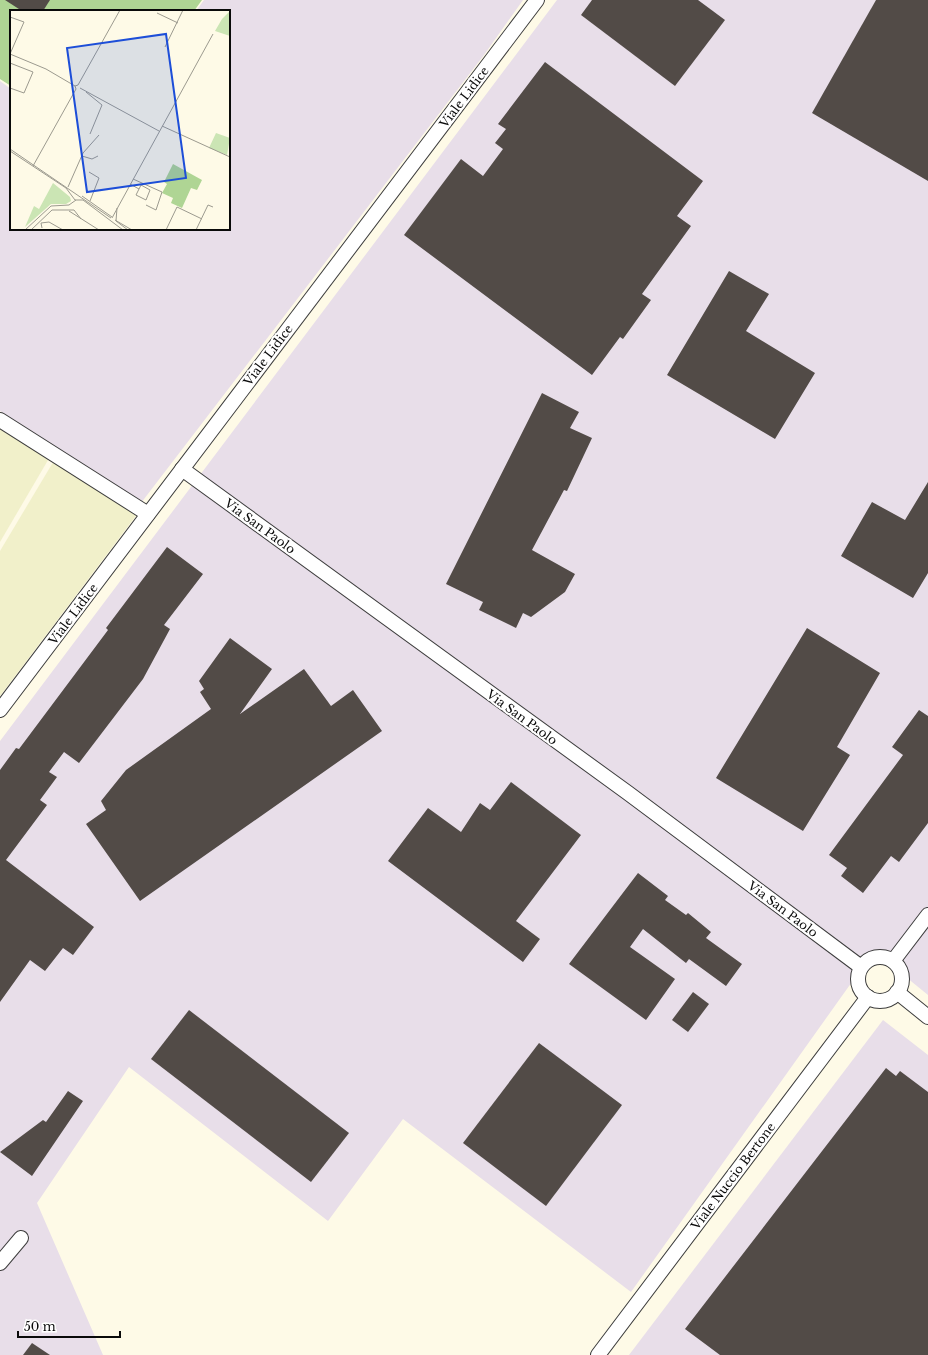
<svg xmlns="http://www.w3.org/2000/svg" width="928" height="1355" viewBox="0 0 928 1355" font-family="'Libre Baskerville',serif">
	<rect width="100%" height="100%" fill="#fefae7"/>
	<g fill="#e8dee9">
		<path d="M 204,0 L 523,0 L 484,55 L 141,503 L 0,411 L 0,81 L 11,89 L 11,229 L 229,229 L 229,11 L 196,11 Z"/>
		<path d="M 557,0 L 928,0 L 928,995 L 874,951 L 631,1292 L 403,1119 L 328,1221 L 129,1067 L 37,1203 L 103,1355 L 0,1355 L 0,741 Z"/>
		<path d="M 883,1020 L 928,1055 L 928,1355 L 629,1355 Z"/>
	</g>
	<g fill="#f1f0ca">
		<path d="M 0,424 L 51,455 L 0,542 Z"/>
		<path d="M 55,459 L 138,513 L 0,696 L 0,551 Z"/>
	</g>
	<path fill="#afd594" d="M 0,0 L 202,0 L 194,11 L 11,11 L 11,86 L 0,79 Z"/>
	<g fill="#524b47">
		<path d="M 5,0 L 50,0 L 43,11 L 22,11 Z"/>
		<path d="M 592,0 L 698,0 L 725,20 L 675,86 L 581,15 Z"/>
		<path d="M 876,0 L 928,0 L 928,181 L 812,113 Z"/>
		<path d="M 545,62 L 703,181 L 677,216 L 691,226 L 642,294 L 651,300 L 623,339 L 620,337 L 592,375 L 404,235 L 461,159 L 483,176 L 503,149 L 495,143 L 506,129 L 498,124 Z"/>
		<path d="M 729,271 L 769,294 L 746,331 L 815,373 L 775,439 L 667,375 Z"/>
		<path d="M 542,393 L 579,412 L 570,428 L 592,438 L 567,491 L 564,490 L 532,550 L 575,574 L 565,592 L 531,617 L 523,613 L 516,628 L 479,610 L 483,602 L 446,584 Z"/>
		<path d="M 928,482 L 928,573 L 913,598 L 841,556 L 872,502 L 905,520 Z"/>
		<path d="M 167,547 L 203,574 L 164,625 L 170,629 L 143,679 L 79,763 L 64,752 L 49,772 L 57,777 L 40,800 L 47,805 L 6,860 L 94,927 L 73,955 L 63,948 L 45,971 L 30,960 L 0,1002 L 0,770 L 16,748 L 19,749 L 108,630 L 106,628 Z"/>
		<path d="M 807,628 L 880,673 L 837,747 L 850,755 L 803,831 L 716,778 Z"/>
		<path d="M 230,638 L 272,669 L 240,714 L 304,669 L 331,706 L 353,690 L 382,731 L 140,901 L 86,824 L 106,810 L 101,801 L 126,770 L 211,709 L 200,692 L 204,689 L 199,681 Z"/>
		<path d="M 919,710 L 928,716 L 928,823 L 899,862 L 891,856 L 863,893 L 841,876 L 847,868 L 829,855 L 903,755 L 892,747 Z"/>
		<path d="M 511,782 L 581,835 L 516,921 L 540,939 L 523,962 L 388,861 L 428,808 L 461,832 L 480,803 L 490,810 Z"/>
		<path d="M 638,873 L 668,896 L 665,900 L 686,915 L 688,913 L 711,932 L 706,938 L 742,964 L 726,986 L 689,959 L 686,963 L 643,929 L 630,947 L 675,979 L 646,1020 L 569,964 Z"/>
		<path d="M 693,992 L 709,1004 L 688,1032 L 672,1020 Z"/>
		<path d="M 189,1010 L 349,1133 L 311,1182 L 151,1059 Z"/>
		<path d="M 539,1043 L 622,1105 L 546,1206 L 463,1143 Z"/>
		<path d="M 886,1068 L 896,1076 L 900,1071 L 928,1092 L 928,1355 L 720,1355 L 685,1329 Z"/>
		<path d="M 68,1091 L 83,1101 L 32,1176 L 0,1152 L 43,1120 L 46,1122 Z"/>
		<path d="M 32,1343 L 50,1355 L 23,1355 Z"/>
	</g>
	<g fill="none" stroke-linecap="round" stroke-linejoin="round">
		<g stroke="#3d3d3d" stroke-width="16">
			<g id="minor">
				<path d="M 0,420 L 148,514"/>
				<path d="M 182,469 L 628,793 L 861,967"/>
				<path d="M 0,710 L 537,0"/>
				<circle cx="880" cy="979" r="22"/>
				<path d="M 893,961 L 928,915"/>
				<path d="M 897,992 L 928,1017"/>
				<path d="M 0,1263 L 21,1238"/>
				<path d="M 598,1355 L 868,997"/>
			</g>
		</g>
		<use href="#minor" stroke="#fff" stroke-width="14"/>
	</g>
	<g text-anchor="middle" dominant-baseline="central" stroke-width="4" stroke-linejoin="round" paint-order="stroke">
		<g font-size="12" fill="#0a0a0a" stroke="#fff">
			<text transform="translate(464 97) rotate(-53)">Viale Lidice</text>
			<text transform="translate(268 355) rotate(-53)">Viale Lidice</text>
			<text transform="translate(260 526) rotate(36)">Via San Paolo</text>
			<text transform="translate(73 614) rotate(-53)">Viale Lidice</text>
			<text transform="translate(522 717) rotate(36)">Via San Paolo</text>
			<text transform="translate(783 909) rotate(37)">Via San Paolo</text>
			<text transform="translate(733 1176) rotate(-53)">Viale Nuccio Bertone</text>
		</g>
	</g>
	<g transform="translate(10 10)">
		<rect width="220" height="220" fill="#fefae7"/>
		<path d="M 220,1 L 220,26 L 205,21 L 212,9 ZM 206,123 L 220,128 L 217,145 L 199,138 ZM 43,173 L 60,187 L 61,191 L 56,194 L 41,194 L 15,217 L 24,196 L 29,199 Z" fill="#cbe5b4"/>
		<path d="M 163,154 L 192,170 L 187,180 L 181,178 L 172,198 L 161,193 L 163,188 L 152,183 L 157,174 L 154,172 Z" fill="#afd594"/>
		<path fill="none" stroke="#9c9a8f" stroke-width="1" d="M 147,3 L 168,13M 0,7 L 14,12 L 0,44M 155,37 L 173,0M 0,44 L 36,59 L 65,76M 0,53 L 23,62 L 14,83 L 0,78M 70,78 L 149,121M 76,82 L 92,95 L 80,124M 152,116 L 220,147M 0,139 L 101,208M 0,141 L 56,178 L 65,190 L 73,190 L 113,220M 72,146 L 82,149 L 88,146M 23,156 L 66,79 L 65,76 L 68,75 L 110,0M 79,162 L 89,168 L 80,191M 123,169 L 152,182 L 146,200 L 136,195M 120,174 L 129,179 L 131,175 L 140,180 L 136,190 L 126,185 L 129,179M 58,177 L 73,143 L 89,125M 72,186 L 102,207M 107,198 L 106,211 L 118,220M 59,201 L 89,220M 102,208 L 203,24M 105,210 L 122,220M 32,218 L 31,213 L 39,212 L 53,220M 15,220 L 41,196 L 59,195 L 66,190M 21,220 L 42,200 L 64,200 L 71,209M 156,220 L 167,197 L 192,209M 186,220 L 198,195 L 203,197"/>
		<path fill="#1d4ed8" fill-opacity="0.15" stroke="#1d4ed8" stroke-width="2" d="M 156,24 L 176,168 L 77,182 L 57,38 Z"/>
		<rect width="220" height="220" fill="none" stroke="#0a0a0a" stroke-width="2"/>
	</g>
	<path d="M18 1331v6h102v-6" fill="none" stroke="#0a0a0a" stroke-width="2"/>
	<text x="24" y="1331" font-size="12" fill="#0a0a0a" stroke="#ffffff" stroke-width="3" paint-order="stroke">50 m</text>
</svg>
